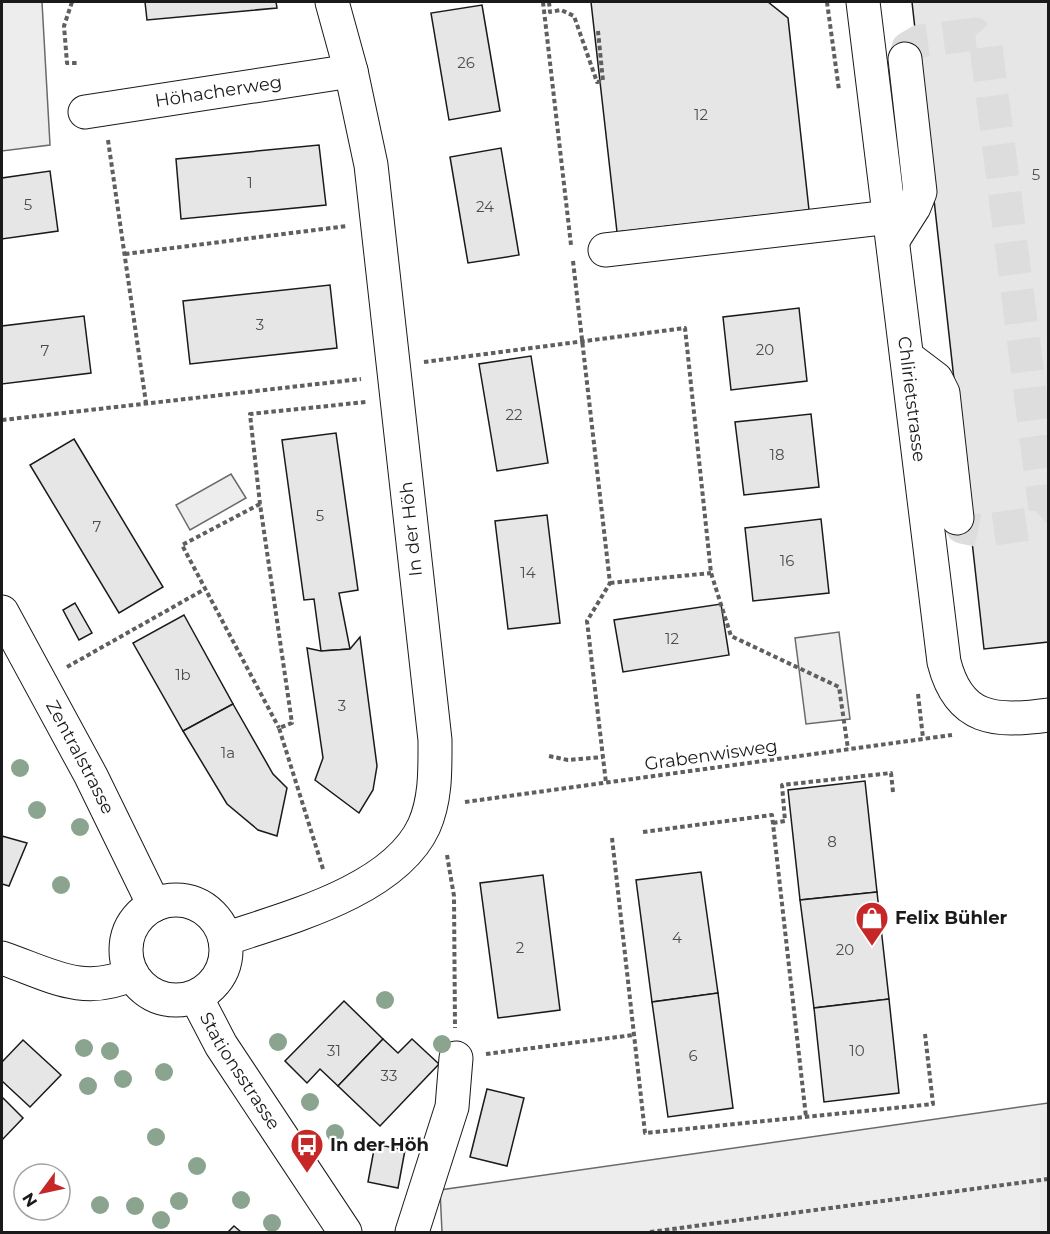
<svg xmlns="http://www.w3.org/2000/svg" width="1050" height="1234" viewBox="0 0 1050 1234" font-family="Montserrat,sans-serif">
	<rect width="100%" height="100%" fill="#fff"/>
	<g fill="#ededed" stroke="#6a6a6a" stroke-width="1.5">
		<path d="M 2,2 L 42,2 L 50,145 L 2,151 Z"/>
		<path d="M 231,474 L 246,498 L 190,530 L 176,505 Z"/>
		<path d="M 839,632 L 850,719 L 806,724 L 795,638 Z"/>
		<path d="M 1048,1103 L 1048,1232 L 442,1232 L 440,1190 Z"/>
	</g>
	<g fill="#e6e6e6" stroke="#1a1a1a" stroke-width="1.5">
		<path d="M 145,2 L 276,2 L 277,8 L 147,20 Z"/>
		<path d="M 591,2 L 768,2 L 788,18 L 809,210 L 617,232 Z"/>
		<path d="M 912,2 L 1048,2 L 1048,642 L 984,649 Z"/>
		<path d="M 482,5 L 500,111 L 449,120 L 431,13 Z"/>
		<path d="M 319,145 L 326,205 L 181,219 L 176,159 Z"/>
		<path d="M 501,148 L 519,255 L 468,263 L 450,157 Z"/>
		<path d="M 50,171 L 58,231 L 2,239 L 2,178 Z"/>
		<path d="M 330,285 L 337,348 L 190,364 L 183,301 Z"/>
		<path d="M 799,308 L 807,381 L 731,390 L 723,317 Z"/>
		<path d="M 84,316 L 91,373 L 2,384 L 2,326 Z"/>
		<path d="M 531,356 L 548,463 L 497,471 L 479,364 Z"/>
		<path d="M 811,414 L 819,487 L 744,495 L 735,422 Z"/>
		<path d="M 336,433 L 358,590 L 339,593 L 350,649 L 321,651 L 314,599 L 304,600 L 282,440 Z"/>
		<path d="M 74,439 L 163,587 L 119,613 L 30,465 Z"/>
		<path d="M 547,515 L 560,623 L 508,629 L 495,521 Z"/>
		<path d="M 821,519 L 829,593 L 753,601 L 745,528 Z"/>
		<path d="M 75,603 L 92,633 L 79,640 L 63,610 Z"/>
		<path d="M 721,604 L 729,655 L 623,672 L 614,620 Z"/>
		<path d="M 184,615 L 233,704 L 183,731 L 133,643 Z"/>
		<path d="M 360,637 L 377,766 L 373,790 L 359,813 L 315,780 L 323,758 L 307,648 L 321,651 L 350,649 Z"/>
		<path d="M 233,704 L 273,774 L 287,788 L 277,836 L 258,830 L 227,804 L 183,731 Z"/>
		<path d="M 865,781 L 877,892 L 800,900 L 788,790 Z"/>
		<path d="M 2,836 L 27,843 L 9,886 L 2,884 Z"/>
		<path d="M 701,872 L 718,993 L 652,1002 L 636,880 Z"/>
		<path d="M 543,875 L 560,1010 L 498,1018 L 480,883 Z"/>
		<path d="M 877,892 L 889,999 L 814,1008 L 800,900 Z"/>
		<path d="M 718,993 L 733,1108 L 668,1117 L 652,1002 Z"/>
		<path d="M 889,999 L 899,1093 L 824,1102 L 814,1008 Z"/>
		<path d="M 344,1001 L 383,1039 L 338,1086 L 320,1069 L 307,1083 L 285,1061 Z"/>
		<path d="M 383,1039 L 398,1053 L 412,1039 L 439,1064 L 380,1126 L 338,1086 Z"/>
		<path d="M 23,1040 L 61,1075 L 30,1107 L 2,1081 L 2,1062 Z"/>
		<path d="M 487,1089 L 524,1098 L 507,1166 L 470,1157 Z"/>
		<path d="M 2,1097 L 23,1118 L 2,1140 Z"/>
		<path d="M 375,1144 L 405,1150 L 398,1188 L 368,1182 Z"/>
		<path d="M 234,1226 L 241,1232 L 228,1232 Z"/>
	</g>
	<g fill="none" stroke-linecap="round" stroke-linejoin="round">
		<path stroke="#ddd" stroke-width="33" stroke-dasharray="33 16" stroke-linecap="butt" d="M 905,59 L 908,48 L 920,41 L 975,34 L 986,47 L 1045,509 L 1029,524 L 981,531 L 962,527 L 957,518"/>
		<g stroke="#1a1a1a" stroke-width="35">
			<g id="minor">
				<path id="s1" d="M 863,2 L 944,662 C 959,721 995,722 1048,715"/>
				<path id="s2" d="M 85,112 L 351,71"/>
				<path d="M 893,240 L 914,207 L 920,192 L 905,59"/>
				<path d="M 605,250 L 890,217"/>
				<path d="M 907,357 L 936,379 L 943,393 L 957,518"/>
				<path d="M 225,939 C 287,918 394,891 424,826 C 436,799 435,769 435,740 L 371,165 L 351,71 L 332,2"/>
				<path d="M 2,958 C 49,974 83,997 132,974"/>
				<path d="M 412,1232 L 452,1107 L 456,1058"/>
			</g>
		</g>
		<g stroke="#1a1a1a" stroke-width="35">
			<g id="major">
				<path id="s3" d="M 2,612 L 91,776 L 154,905"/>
				<circle cx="176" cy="950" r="50"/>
				<path id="s4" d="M 196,997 L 221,1045 L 345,1232"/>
			</g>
		</g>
		<g stroke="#5f5f5f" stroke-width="4" stroke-dasharray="4.5 3" stroke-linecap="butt">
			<path d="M 72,2 L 64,26 L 67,63 L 79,63"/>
			<path d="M 543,2 L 571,245"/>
			<path d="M 549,2 L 550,12 L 561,10 L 574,16 L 597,82 L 603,81 L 598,31"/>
			<path d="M 827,2 L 839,90"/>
			<path d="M 108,140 L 146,403"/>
			<path d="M 125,254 L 347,226"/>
			<path d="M 573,261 L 610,583 L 587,621 L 606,783"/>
			<path d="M 424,362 L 685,328 L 711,573 L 731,636 L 839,687 L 848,749"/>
			<path d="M 2,420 L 361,379"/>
			<path d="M 260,504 L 182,545 L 279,728"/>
			<path d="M 610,583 L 711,573"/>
			<path d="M 67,667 L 205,589"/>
			<path d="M 918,694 L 923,738"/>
			<path d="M 549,756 L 568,760 L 603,757"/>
			<path d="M 465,802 L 952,735"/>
			<path d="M 773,823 L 785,821 L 782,785 L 891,773 L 893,792"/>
			<path d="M 643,832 L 772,815 L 806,1117"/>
			<path d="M 612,838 L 645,1133 L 933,1104 L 925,1034"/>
			<path d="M 447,855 L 454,896 L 455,1028"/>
			<path d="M 323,869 L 279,728 L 292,723 L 260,504 L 250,414 L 366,402"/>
			<path d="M 486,1054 L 633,1035"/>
			<path d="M 650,1232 L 1048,1179"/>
		</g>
		<use href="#minor" stroke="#fff" stroke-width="33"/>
		<use href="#major" stroke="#fff" stroke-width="33"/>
	</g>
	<g fill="#8aa48f">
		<circle cx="20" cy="768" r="9"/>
		<circle cx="37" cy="810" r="9"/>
		<circle cx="80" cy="827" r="9"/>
		<circle cx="61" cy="885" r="9"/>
		<circle cx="385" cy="1000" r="9"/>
		<circle cx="278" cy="1042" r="9"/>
		<circle cx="442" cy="1044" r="9"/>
		<circle cx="84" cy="1048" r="9"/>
		<circle cx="110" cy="1051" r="9"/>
		<circle cx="164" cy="1072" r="9"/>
		<circle cx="123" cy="1079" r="9"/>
		<circle cx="88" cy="1086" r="9"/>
		<circle cx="310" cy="1102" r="9"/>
		<circle cx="335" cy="1133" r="9"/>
		<circle cx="156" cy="1137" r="9"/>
		<circle cx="197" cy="1166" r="9"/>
		<circle cx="241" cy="1200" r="9"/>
		<circle cx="179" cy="1201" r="9"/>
		<circle cx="100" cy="1205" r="9"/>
		<circle cx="135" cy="1206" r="9"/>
		<circle cx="161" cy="1220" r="9"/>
		<circle cx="272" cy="1223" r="9"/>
	</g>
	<defs>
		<g id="shop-pin" transform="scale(1.725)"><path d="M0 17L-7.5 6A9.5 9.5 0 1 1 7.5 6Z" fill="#c62828" stroke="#fff"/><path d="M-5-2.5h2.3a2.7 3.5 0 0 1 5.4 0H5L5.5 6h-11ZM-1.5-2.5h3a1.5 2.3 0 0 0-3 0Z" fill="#fff"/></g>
		<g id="bus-pin" transform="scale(1.725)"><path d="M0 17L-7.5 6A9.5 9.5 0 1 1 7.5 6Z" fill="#c62828" stroke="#fff"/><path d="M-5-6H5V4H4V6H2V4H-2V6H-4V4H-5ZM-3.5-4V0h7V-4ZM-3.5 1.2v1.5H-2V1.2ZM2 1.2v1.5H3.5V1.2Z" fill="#fff"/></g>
	</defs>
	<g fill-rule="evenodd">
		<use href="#shop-pin" x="872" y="918"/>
		<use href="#bus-pin" x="307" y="1145"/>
	</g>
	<g text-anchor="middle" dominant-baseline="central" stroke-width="4.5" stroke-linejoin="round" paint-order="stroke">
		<g font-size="15" fill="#4d4d4d">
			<text x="466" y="62">26</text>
			<text x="701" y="114">12</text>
			<text x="1036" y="174">5</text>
			<text x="250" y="182">1</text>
			<text x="28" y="204">5</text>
			<text x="485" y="206">24</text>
			<text x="260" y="324">3</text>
			<text x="765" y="349">20</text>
			<text x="45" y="350">7</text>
			<text x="514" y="414">22</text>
			<text x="777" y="454">18</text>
			<text x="320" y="515">5</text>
			<text x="97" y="526">7</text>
			<text x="787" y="560">16</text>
			<text x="528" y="572">14</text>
			<text x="672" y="638">12</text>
			<text x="183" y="674">1b</text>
			<text x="342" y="705">3</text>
			<text x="228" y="752">1a</text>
			<text x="832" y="841">8</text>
			<text x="677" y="937">4</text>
			<text x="520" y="947">2</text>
			<text x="845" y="949">20</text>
			<text x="334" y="1050">31</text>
			<text x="857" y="1050">10</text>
			<text x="693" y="1055">6</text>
			<text x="389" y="1075">33</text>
		</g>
		<g font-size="18" fill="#1a1a1a" stroke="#fff">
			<text stroke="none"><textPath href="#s2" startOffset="135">Höhacherweg</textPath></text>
			<text stroke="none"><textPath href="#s1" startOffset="400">Chlirietstrasse</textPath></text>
			<text transform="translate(411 529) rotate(-96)">In der Höh</text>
			<text transform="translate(711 755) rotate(-8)">Grabenwisweg</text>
			<text stroke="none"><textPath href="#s3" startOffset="165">Zentralstrasse</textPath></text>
			<text stroke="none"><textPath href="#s4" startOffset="86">Stationsstrasse</textPath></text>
		</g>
		<g font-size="18" font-weight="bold" fill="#1a1a1a" stroke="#fff" text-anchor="start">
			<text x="895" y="918">Felix Bühler</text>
			<text x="330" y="1145">In der Höh</text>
		</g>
	</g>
	<rect width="1050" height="1234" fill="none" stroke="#1a1a1a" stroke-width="6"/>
	<g transform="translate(42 1192) rotate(237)"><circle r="28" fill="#ffffff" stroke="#a3a3a3" stroke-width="1.5"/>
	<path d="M0-4.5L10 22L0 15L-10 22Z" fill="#c62828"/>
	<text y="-9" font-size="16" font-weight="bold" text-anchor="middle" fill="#1a1a1a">N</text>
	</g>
</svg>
